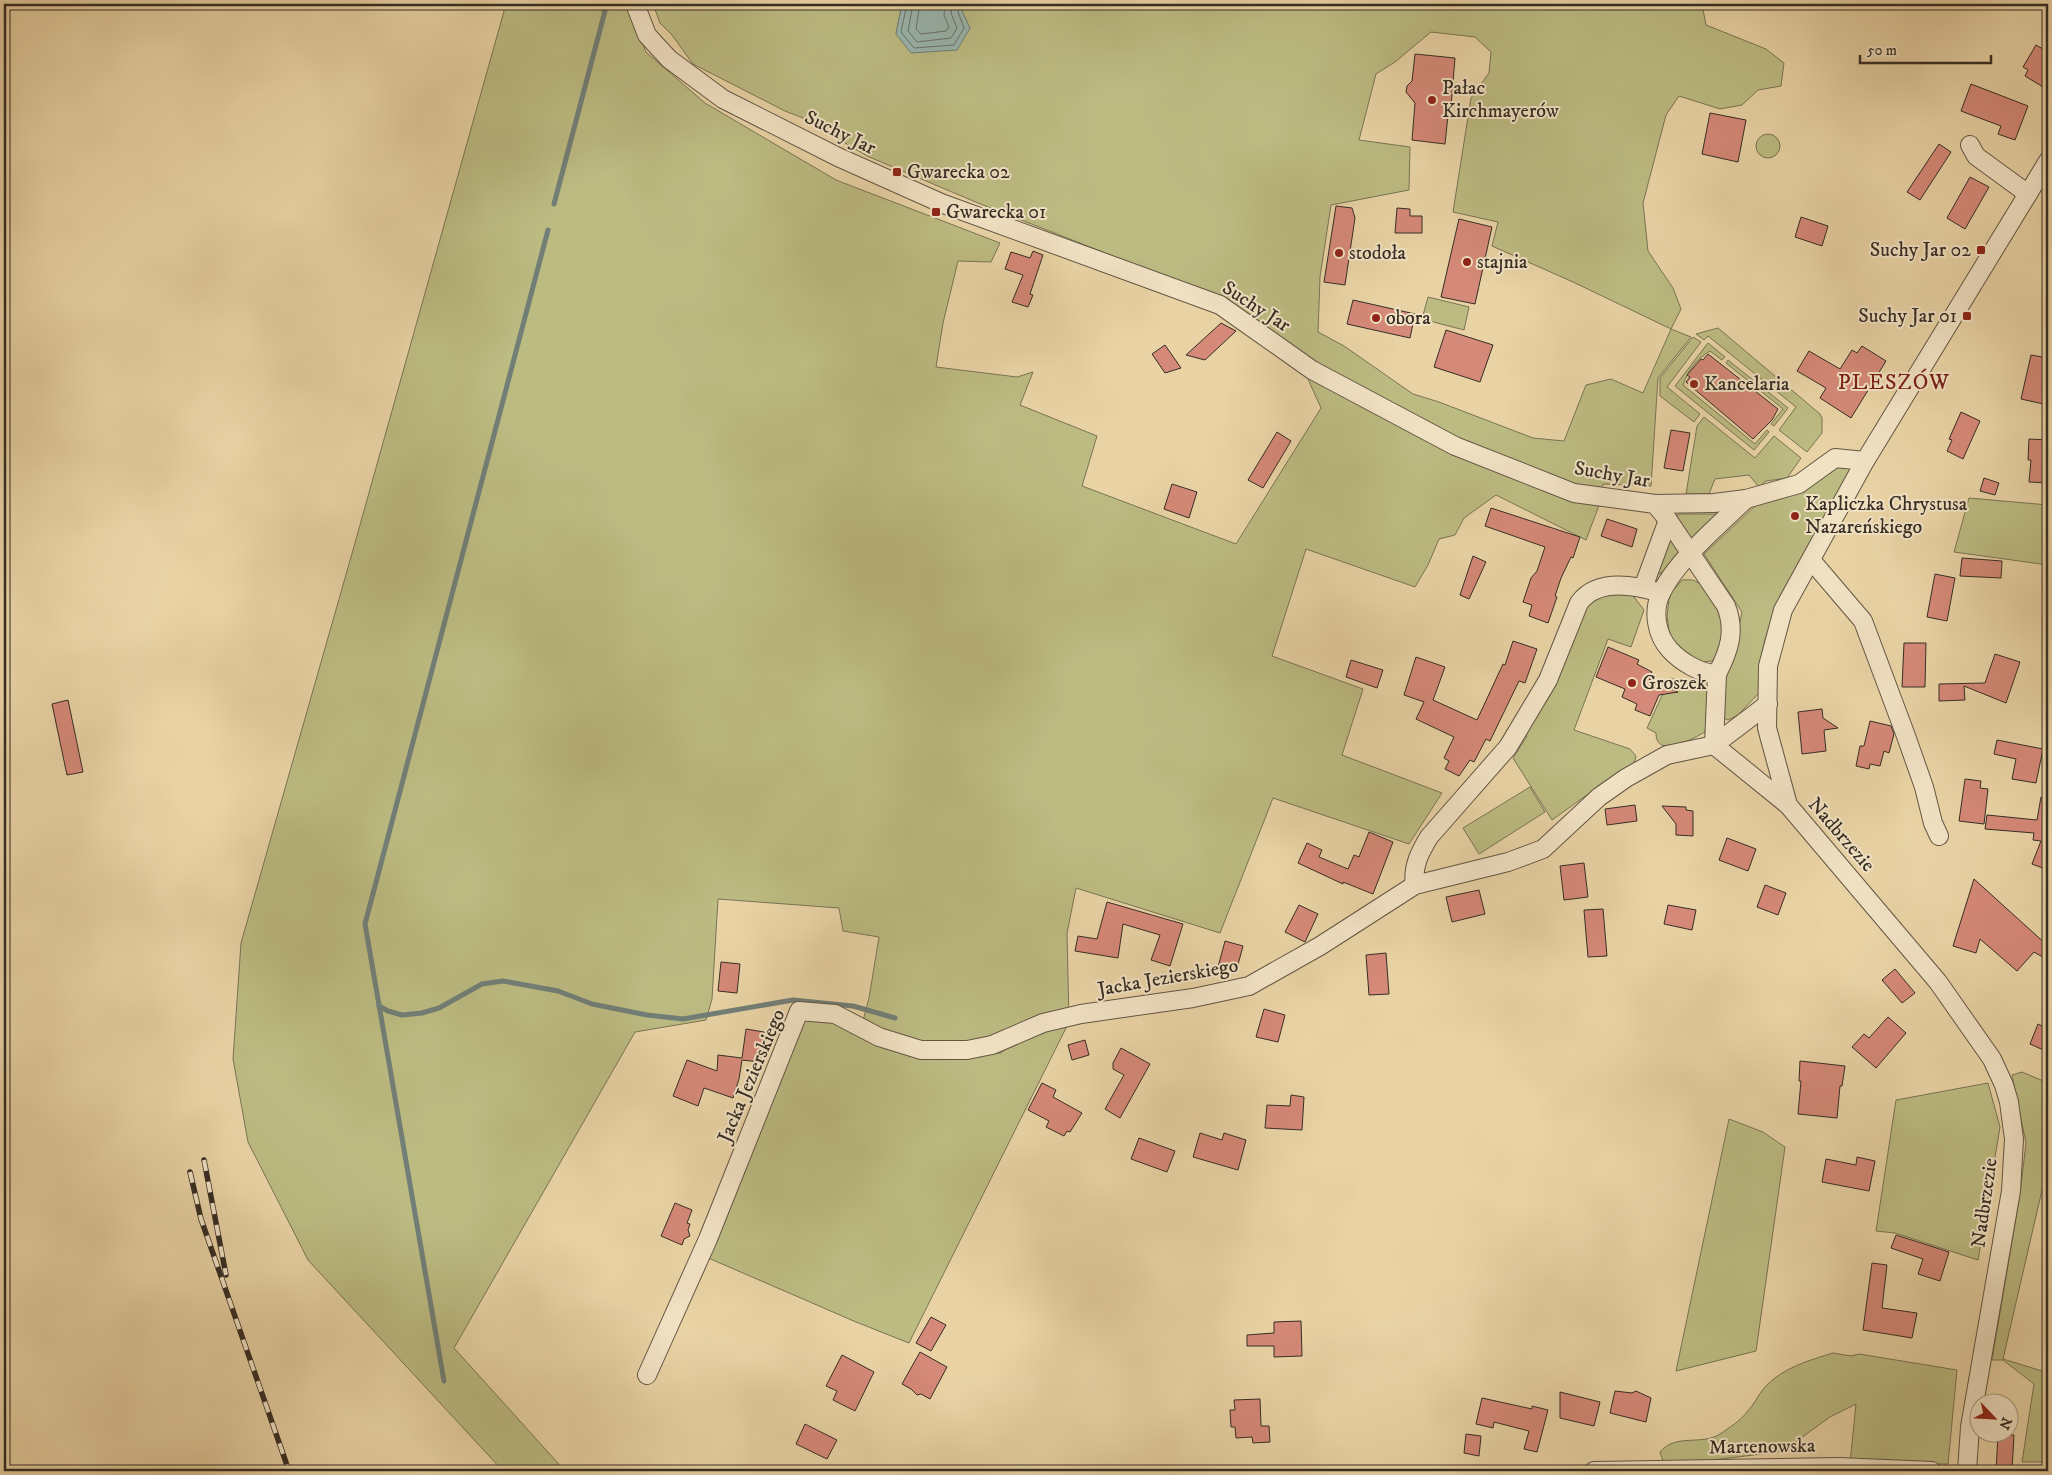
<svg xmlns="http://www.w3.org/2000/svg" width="2052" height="1475" viewBox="0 0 2052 1475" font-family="'IM FELL DW Pica',serif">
	<rect width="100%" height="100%" fill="#e9d3a5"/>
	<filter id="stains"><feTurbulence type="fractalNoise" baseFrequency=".004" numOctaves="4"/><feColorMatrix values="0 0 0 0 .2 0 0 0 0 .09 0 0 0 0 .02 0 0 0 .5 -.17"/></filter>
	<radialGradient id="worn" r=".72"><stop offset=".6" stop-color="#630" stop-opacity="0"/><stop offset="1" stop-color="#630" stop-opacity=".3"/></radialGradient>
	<g fill="#bcbb82" stroke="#797453" fill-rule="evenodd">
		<path d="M 506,4 L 626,4 L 646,52 L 705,103 L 836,180 L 1000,243 L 991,262 L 958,261 L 943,323 L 936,367 L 1017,377 L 1033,372 L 1020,405 L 1097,436 L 1082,486 L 1236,544 L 1321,408 L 1307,377 L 1296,359 L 1271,330 L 1238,312 L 1207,293 L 978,203 L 867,156 L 803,118 L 785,111 L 693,64 L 672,35 L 660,23 L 653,4 L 902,4 L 896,34 L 962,11 L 966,4 L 1702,4 L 1706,25 L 1766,49 L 1784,63 L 1781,86 L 1758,90 L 1742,105 L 1720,109 L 1679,96 L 1666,115 L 1643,203 L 1648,251 L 1673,288 L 1681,309 L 1671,329 L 1691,337 L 1658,378 L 1651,486 L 1603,484 L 1598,508 L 1586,540 L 1496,495 L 1464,518 L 1455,535 L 1439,539 L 1428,565 L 1415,587 L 1306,549 L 1272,656 L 1363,689 L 1342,755 L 1442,793 L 1409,844 L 1273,798 L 1220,933 L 1076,888 L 1067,933 L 1069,1022 L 909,1343 L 856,1322 L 706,1257 L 800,1016 L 833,1021 L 884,1047 L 932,1059 L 1001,1053 L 1016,1040 L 1001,1036 L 961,1045 L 922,1045 L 863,1021 L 869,998 L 879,937 L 843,931 L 839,908 L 718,899 L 712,999 L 706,1020 L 635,1032 L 454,1348 L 565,1471 L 503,1471 L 308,1260 L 248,1142 L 233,1059 L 241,943 L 353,550 ZM 1431,32 L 1475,37 L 1491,52 L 1489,73 L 1471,98 L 1453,212 L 1498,222 L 1492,246 L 1573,282 L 1671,329 L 1643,393 L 1611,379 L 1586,385 L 1564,441 L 1533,438 L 1439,402 L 1413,394 L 1344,346 L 1318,332 L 1320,277 L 1331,205 L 1409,190 L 1410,147 L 1359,140 L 1376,74 L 1395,62 Z"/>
		<circle cx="1768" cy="146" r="12"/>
		<path d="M 1428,297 L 1469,307 L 1464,330 L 1422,319 Z"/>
		<path d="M 1718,328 L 1820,414 L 1822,418 L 1822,433 L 1807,452 L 1779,430 L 1796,407 L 1708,336 L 1704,340 L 1696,334 Z"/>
		<path d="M 1693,337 L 1701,342 L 1667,387 L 1700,414 L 1694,422 L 1660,396 L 1660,378 Z"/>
		<path d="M 1708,343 L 1725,357 L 1722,360 L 1710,351 C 1697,359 1688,370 1683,385 L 1755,444 L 1767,430 L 1769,432 L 1754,450 L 1675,386 Z"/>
		<path d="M 1728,360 L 1788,408 L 1774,426 L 1771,424 L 1783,409 L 1726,363 Z"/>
		<path d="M 1704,417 L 1755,458 L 1774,436 L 1801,458 L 1787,478 L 1766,481 L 1759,487 L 1749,475 L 1715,479 L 1709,494 L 1686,494 L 1697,426 Z"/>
		<path d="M 1841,464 L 1853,469 C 1839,494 1824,520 1810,546 C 1785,590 1754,640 1760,692 L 1738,715 L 1728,720 L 1721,717 L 1723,685 L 1735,646 L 1742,612 L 1704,554 L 1755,506 L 1801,491 Z"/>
		<path d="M 1969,498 L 2048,505 L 2048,565 L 1954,552 Z"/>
		<path d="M 1678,514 L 1721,514 L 1691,542 L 1676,522 Z"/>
		<path d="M 1670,536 L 1680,548 C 1679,560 1669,568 1659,574 L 1656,568 Z"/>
		<path d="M 1682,580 C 1687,580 1693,579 1697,582 C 1709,588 1723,611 1725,624 C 1727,637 1721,651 1713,661 L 1699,662 L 1675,646 L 1669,631 L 1667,616 L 1669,600 L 1671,593 Z"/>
		<path d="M 1603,592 L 1631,593 L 1644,610 L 1631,647 L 1608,639 L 1574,730 L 1630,749 L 1636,756 L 1633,767 L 1610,785 L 1605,782 L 1552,820 L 1513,758 L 1527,736 L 1524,731 L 1586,602 Z"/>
		<path d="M 1670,678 L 1711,691 L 1705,732 C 1694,738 1656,760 1656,733 L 1647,728 Z"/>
		<path d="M 1530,787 L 1545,812 L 1479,854 L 1463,828 Z"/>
		<path d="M 2022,1072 L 2048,1083 L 2048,1164 L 2003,1359 L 2042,1371 L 2048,1371 L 2048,1462 L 2022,1462 L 2034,1384 L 2003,1360 L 1992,1360 L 2020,1194 L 2026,1143 L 2012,1075 Z"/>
		<path d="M 1988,1083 L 2000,1127 L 1978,1260 L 1895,1233 L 1876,1231 L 1896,1100 Z"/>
		<path d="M 1729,1119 L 1763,1132 L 1785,1147 L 1756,1351 L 1676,1371 Z"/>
		<path d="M 1833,1353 L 1851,1356 L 1859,1354 L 1957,1370 L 1948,1464 L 1850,1463 L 1856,1404 L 1830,1417 L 1787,1448 L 1778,1452 L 1705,1461 L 1663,1461 L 1660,1452 C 1676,1433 1701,1446 1720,1434 C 1729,1428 1740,1421 1747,1412 C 1754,1405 1758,1395 1765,1387 C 1782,1368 1810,1360 1833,1353 Z"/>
	</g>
	<path fill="#99b6af" stroke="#717f77" d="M 902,4 L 966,4 L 962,11 L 970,28 L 957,50 L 911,53 L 896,34 Z"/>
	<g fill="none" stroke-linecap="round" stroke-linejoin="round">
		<g stroke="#68726a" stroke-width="1">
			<path d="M 907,4 L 901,32 L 914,48 L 954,45 L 964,28 L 958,12 L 960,4"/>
			<path d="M 913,4 L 908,31 L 917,42 L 951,38 L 957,28 L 951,13 L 953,4"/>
			<path d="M 920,4 L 916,29 L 921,34 L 946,31 L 949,27 L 944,15 L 945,4"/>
		</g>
		<g stroke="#717f77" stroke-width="5">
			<path d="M 554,204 L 605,11 L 599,4"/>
			<path d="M 379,1006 L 388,1011 L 402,1015 L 422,1013 L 439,1008 L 482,984 L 503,981 L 558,991 L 592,1004 L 647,1015 L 683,1019 L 793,1000 L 853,1006 L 895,1018"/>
			<path d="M 444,1381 L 365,924 L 548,230"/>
		</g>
	</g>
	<g fill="#d58978" stroke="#362d24">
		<path d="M 2036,45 L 2048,52 L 2048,90 L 2025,76 L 2028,70 L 2023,67 Z"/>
		<path d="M 1415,54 L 1455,58 L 1451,106 L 1449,106 L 1445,144 L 1412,140 L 1415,103 L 1406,92 L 1407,86 L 1412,81 Z"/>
		<path d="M 1971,84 L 2028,106 L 2015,140 L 1998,134 L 2001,126 L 1961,111 Z"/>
		<path d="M 1710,113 L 1746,120 L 1738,162 L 1702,154 Z"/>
		<path d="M 1939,144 L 1951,152 L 1920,200 L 1907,192 Z"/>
		<path d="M 1970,177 L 1989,187 L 1965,229 L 1947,218 Z"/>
		<path d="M 1336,206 L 1352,208 L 1355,218 L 1345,285 L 1324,282 Z"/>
		<path d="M 1397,208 L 1410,209 L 1410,216 L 1422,216 L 1422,233 L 1395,233 Z"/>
		<path d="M 1801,217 L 1828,226 L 1822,246 L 1795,237 Z"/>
		<path d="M 1459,219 L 1492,227 L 1475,304 L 1441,297 Z"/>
		<path d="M 1033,251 L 1043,255 L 1030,294 L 1033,295 L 1028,307 L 1012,302 L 1023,275 L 1005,269 L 1011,252 L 1030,258 Z"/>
		<path d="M 1353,300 L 1415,314 L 1410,338 L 1347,324 Z"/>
		<path d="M 1221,323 L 1236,331 L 1205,360 L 1186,355 Z"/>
		<path d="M 1446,330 L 1493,345 L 1480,382 L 1434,367 Z"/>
		<path d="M 1165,345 L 1181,368 L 1165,373 L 1152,354 Z"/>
		<path d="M 1862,346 L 1886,361 L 1851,418 L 1820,398 L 1826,388 L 1797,371 L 1809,351 L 1840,369 L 1852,350 L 1857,353 Z"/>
		<path d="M 1708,354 L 1778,409 L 1772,420 L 1753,439 L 1686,382 L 1690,377 L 1687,375 L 1701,359 L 1703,360 Z"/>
		<path d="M 2031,355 L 2048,358 L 2048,405 L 2021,399 Z"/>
		<path d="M 1961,412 L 1980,421 L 1963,459 L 1947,451 L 1952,440 L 1949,439 Z"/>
		<path d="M 1671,430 L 1690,433 L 1683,471 L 1664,468 Z"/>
		<path d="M 1277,432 L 1291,441 L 1263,488 L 1248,480 Z"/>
		<path d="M 2029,439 L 2048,440 L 2048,483 L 2029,482 L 2031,460 L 2028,460 Z"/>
		<path d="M 1984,478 L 1999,483 L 1995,495 L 1980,491 Z"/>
		<path d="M 1172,484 L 1197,492 L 1189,518 L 1164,509 Z"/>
		<path d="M 1491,508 L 1580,537 L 1573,558 L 1571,557 L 1561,578 L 1555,596 L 1557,597 L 1548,623 L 1529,616 L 1532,605 L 1523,602 L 1531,578 L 1537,571 L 1545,547 L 1485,526 Z"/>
		<path d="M 1607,519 L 1637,529 L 1632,547 L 1601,536 Z"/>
		<path d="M 1473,556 L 1486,562 L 1469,599 L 1460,595 Z"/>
		<path d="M 1962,558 L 2002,561 L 2001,578 L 1960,576 Z"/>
		<path d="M 1935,574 L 1955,578 L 1947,621 L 1927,617 Z"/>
		<path d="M 1513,641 L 1537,649 L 1525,683 L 1519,681 L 1490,741 L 1486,739 L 1474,762 L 1470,760 L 1459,776 L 1445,769 L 1449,761 L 1444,758 L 1454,737 L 1416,719 L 1424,702 L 1404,695 L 1416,657 L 1445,667 L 1433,700 L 1477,720 L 1503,664 L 1505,665 Z"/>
		<path d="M 1904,643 L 1926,643 L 1925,687 L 1902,687 Z"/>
		<path d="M 1608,647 L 1639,660 L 1637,664 L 1652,672 L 1649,679 L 1678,692 L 1659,695 L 1650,716 L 1635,710 L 1637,704 L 1622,697 L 1625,689 L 1596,677 Z"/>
		<path d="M 1995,654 L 2020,662 L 2006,703 L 1964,686 L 1965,700 L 1939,701 L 1939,684 L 1985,683 Z"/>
		<path d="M 1351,660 L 1383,670 L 1377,688 L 1346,677 Z"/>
		<path d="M 68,700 L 83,772 L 67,775 L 52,704 Z"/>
		<path d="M 1822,709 L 1823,718 L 1838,728 L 1824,730 L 1826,751 L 1802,754 L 1798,712 Z"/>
		<path d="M 1870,721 L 1891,726 L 1894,734 L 1889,753 L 1884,751 L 1880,766 L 1870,764 L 1869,769 L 1856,766 L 1860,746 L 1864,746 Z"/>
		<path d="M 1997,740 L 2043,749 L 2036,783 L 2012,779 L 2016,759 L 1994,754 Z"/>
		<path d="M 1965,779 L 1981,781 L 1980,788 L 1988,789 L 1984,824 L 1959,821 Z"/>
		<path d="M 2041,797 L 2048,798 L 2048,870 L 2032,864 L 2041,841 L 2033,840 L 2034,833 L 1985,829 L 1987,815 L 2037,820 Z"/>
		<path d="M 1635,805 L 1637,821 L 1607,825 L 1605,809 Z"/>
		<path d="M 1662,806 L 1686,807 L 1686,810 L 1693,811 L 1693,836 L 1676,835 L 1676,824 Z"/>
		<path d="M 1369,832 L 1393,842 L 1373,894 L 1343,882 L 1343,884 L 1298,863 L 1307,843 L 1322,850 L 1319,857 L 1348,869 L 1354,855 L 1359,857 Z"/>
		<path d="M 1727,838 L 1756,849 L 1748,871 L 1719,860 Z"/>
		<path d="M 1584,863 L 1588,897 L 1564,900 L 1560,866 Z"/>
		<path d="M 1974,879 L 2048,946 L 2048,960 L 2034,952 L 2017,971 L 1980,939 L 1976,953 L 1953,946 Z"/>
		<path d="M 1765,885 L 1786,893 L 1778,915 L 1757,907 Z"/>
		<path d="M 1479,890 L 1485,914 L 1452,922 L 1446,897 Z"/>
		<path d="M 1107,902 L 1183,924 L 1170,966 L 1151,960 L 1160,935 L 1123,924 L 1118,958 L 1075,951 L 1078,936 L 1097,939 Z"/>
		<path d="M 1299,905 L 1318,914 L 1305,942 L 1285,932 Z"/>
		<path d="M 1668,905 L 1696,910 L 1692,930 L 1664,924 Z"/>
		<path d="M 1603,909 L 1607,956 L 1588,957 L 1584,910 Z"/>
		<path d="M 1225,941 L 1243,946 L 1236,972 L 1218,967 Z"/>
		<path d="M 1386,953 L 1389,994 L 1369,995 L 1366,955 Z"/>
		<path d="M 721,962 L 740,964 L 737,993 L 718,991 Z"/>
		<path d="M 1895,969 L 1915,993 L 1902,1003 L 1882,980 Z"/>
		<path d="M 1264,1009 L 1285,1015 L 1278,1042 L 1256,1037 Z"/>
		<path d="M 1888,1017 L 1906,1033 L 1876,1068 L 1852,1047 L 1864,1034 L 1869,1038 Z"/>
		<path d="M 2038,1024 L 2048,1029 L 2048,1052 L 2030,1044 Z"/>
		<path d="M 746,1029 L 764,1032 L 760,1062 L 742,1060 L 739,1079 L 733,1098 L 704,1088 L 698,1106 L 673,1096 L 687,1060 L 717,1071 L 718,1055 L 742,1058 Z"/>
		<path d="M 1085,1040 L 1089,1055 L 1072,1060 L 1068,1045 Z"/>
		<path d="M 1121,1048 L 1150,1064 L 1120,1118 L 1105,1109 L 1124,1075 L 1113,1069 L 1113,1063 Z"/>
		<path d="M 1800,1061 L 1845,1066 L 1842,1086 L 1840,1086 L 1837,1118 L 1798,1114 L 1801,1081 L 1799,1081 Z"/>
		<path d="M 1042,1083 L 1056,1090 L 1053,1097 L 1082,1113 L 1070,1132 L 1067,1131 L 1064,1136 L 1046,1127 L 1049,1121 L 1028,1110 Z"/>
		<path d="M 1291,1095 L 1304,1097 L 1302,1130 L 1265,1128 L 1267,1105 L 1290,1106 Z"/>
		<path d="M 1200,1133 L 1222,1140 L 1224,1133 L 1246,1140 L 1238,1170 L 1193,1157 Z"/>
		<path d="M 1139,1138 L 1175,1151 L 1167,1172 L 1131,1159 Z"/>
		<path d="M 1857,1157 L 1875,1161 L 1869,1191 L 1822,1182 L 1826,1159 L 1856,1165 Z"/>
		<path d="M 675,1203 L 692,1210 L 687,1223 L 690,1224 L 688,1230 L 690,1236 L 684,1239 L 682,1245 L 661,1236 Z"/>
		<path d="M 1896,1235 L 1949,1252 L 1940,1281 L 1918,1274 L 1923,1259 L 1891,1248 Z"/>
		<path d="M 1872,1263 L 1887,1265 L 1882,1308 L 1917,1313 L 1912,1338 L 1863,1330 Z"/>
		<path d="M 931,1317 L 946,1325 L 931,1351 L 916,1343 Z"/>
		<path d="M 1301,1321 L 1302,1356 L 1274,1357 L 1274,1346 L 1247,1346 L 1247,1335 L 1274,1333 L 1274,1322 Z"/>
		<path d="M 920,1352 L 947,1367 L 930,1399 L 921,1394 L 917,1395 L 911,1389 L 902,1384 Z"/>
		<path d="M 842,1355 L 874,1372 L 855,1411 L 833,1400 L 837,1391 L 826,1386 Z"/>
		<path d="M 1615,1391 L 1632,1393 L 1636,1391 L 1651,1398 L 1646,1422 L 1610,1413 Z"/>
		<path d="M 1560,1392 L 1600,1402 L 1594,1426 L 1560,1418 Z"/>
		<path d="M 1482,1398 L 1532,1409 L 1532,1406 L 1548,1410 L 1537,1452 L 1524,1449 L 1529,1431 L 1494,1422 L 1493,1428 L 1476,1424 Z"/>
		<path d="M 1260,1399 L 1261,1426 L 1269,1426 L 1270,1442 L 1253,1443 L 1252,1437 L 1236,1438 L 1235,1427 L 1231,1427 L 1230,1410 L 1235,1410 L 1234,1400 Z"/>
		<path d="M 805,1424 L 837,1440 L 827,1459 L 796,1444 Z"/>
		<path d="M 1466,1434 L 1481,1436 L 1479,1456 L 1464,1453 Z"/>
		<path d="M 1998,1435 L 2014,1435 L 2012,1471 L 1996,1471 Z"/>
	</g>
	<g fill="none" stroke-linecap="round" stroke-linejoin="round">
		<g stroke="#635644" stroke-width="20">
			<g id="minor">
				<path d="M 635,4 L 647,35 L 669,59 L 723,99 L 838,157 L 941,203 L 1220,305 L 1312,370 L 1455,446 L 1574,493 L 1655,504 L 1714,503 L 1746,499 L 1799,484 L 1835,458 L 1865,461"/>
				<path d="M 1970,145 L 1976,156 L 2028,194"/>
				<path d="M 1746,499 C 1719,525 1677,560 1661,593 C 1652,612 1657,636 1670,650 C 1681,662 1701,674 1717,674 L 1714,745 L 1788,805"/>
				<path d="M 1655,504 L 1668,520 L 1726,606 C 1736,631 1729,651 1717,674"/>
				<path d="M 1811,560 L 1863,621 L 1906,736 L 1924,787 L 1933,823 L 1939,836"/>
				<path d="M 1643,588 L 1668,520"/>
				<path d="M 1415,885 C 1412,867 1420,852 1429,837 L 1508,747 L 1548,680 L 1579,603 C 1597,578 1635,585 1661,593"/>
				<path d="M 647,1375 L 708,1239 L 799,1011 L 835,1014 L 879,1037 L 921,1050 L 967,1050 L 992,1045 L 1043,1023 L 1081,1014 L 1193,998 L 1249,986 L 1320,946 L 1415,885 L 1508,862 L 1543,849 L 1599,797 L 1626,778 L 1667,755 L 1714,745 L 1768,704"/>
				<path d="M 1594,1471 L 1839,1467 L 1932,1471"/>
				<path d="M 1967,1471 L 1970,1427 L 2011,1191 L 2014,1139 L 2009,1102 L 2004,1085 L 1992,1059 L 1938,982 L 1788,805 L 1767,728 L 1768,666 L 1783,610 L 1865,461 L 2048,161"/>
			</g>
		</g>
		<use href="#minor" stroke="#f1e2c4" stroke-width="18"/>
		<g stroke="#362d24" stroke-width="5.5">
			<g id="rail">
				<path d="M 204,1160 L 226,1275"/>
				<path d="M 190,1172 L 201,1219 L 289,1471"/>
			</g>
		</g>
		<use href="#rail" stroke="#f1e2c4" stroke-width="4" stroke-dasharray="11" stroke-linecap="butt"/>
	</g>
	<g fill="#8f2418" stroke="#f1e2c4" stroke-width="2">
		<circle cx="1432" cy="100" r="5"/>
		<rect x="892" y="167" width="10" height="10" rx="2.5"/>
		<rect x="931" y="207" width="10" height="10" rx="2.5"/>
		<rect x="1976" y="245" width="10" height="10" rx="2.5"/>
		<circle cx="1339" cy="253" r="5"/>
		<circle cx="1467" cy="262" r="5"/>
		<rect x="1962" y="311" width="10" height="10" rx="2.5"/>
		<circle cx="1376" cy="318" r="5"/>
		<circle cx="1694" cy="384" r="5"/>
		<circle cx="1795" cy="516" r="5"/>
		<circle cx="1632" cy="683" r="5"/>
	</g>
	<g text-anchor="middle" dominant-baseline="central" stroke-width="4" stroke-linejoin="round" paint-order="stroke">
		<g font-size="20" fill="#362d24" stroke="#f1e2c4" text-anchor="start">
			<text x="1442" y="88">Pałac<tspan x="1442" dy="23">Kirchmayerów</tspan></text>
			<text x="907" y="172">Gwarecka 02</text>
			<text x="946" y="212">Gwarecka 01</text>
			<text x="1971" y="250" text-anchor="end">Suchy Jar 02</text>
			<text x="1349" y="253">stodoła</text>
			<text x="1477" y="262">stajnia</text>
			<text x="1957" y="316" text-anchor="end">Suchy Jar 01</text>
			<text x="1386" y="318">obora</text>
			<text x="1704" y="384">Kancelaria</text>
			<text x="1805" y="504">Kapliczka Chrystusa<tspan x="1805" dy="23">Nazareńskiego</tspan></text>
			<text x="1642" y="683">Groszek</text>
		</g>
		<g font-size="20" fill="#362d24" stroke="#f1e2c4">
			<text transform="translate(840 133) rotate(26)">Suchy Jar</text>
			<text transform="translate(1256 307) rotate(33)">Suchy Jar</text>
			<text transform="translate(1612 475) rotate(10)">Suchy Jar</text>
			<text transform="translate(1841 835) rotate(49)">Nadbrzezie</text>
			<text transform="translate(1168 978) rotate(-10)">Jacka Jezierskiego</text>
			<text transform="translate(752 1076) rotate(-67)">Jacka Jezierskiego</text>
			<text transform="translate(1985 1203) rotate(-82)">Nadbrzezie</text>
			<text transform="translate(1762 1447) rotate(-1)">Martenowska</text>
		</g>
		<g font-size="22" letter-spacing="1" fill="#7a1f14" stroke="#f1e2c4">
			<text x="1894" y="382">PLESZÓW</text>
		</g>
	</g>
	<rect width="2052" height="1475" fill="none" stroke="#e9d3a5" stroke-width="20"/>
	<rect x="5" y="5" width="2042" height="1465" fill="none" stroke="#362d24" stroke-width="2.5"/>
	<rect x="10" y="10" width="2032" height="1455" fill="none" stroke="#362d24"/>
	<g transform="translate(1994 1418) rotate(115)"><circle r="24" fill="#f1e2c4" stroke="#a69a84"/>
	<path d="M0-4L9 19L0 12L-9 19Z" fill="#8f2418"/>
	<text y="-8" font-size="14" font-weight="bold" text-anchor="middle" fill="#362d24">N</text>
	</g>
	<path d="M1860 55v8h131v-8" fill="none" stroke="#362d24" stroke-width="2.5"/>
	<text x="1867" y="55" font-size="15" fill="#362d24" stroke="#f1e2c4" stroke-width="4" paint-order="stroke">50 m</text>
	<rect width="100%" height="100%" filter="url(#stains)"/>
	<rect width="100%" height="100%" fill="url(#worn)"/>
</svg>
